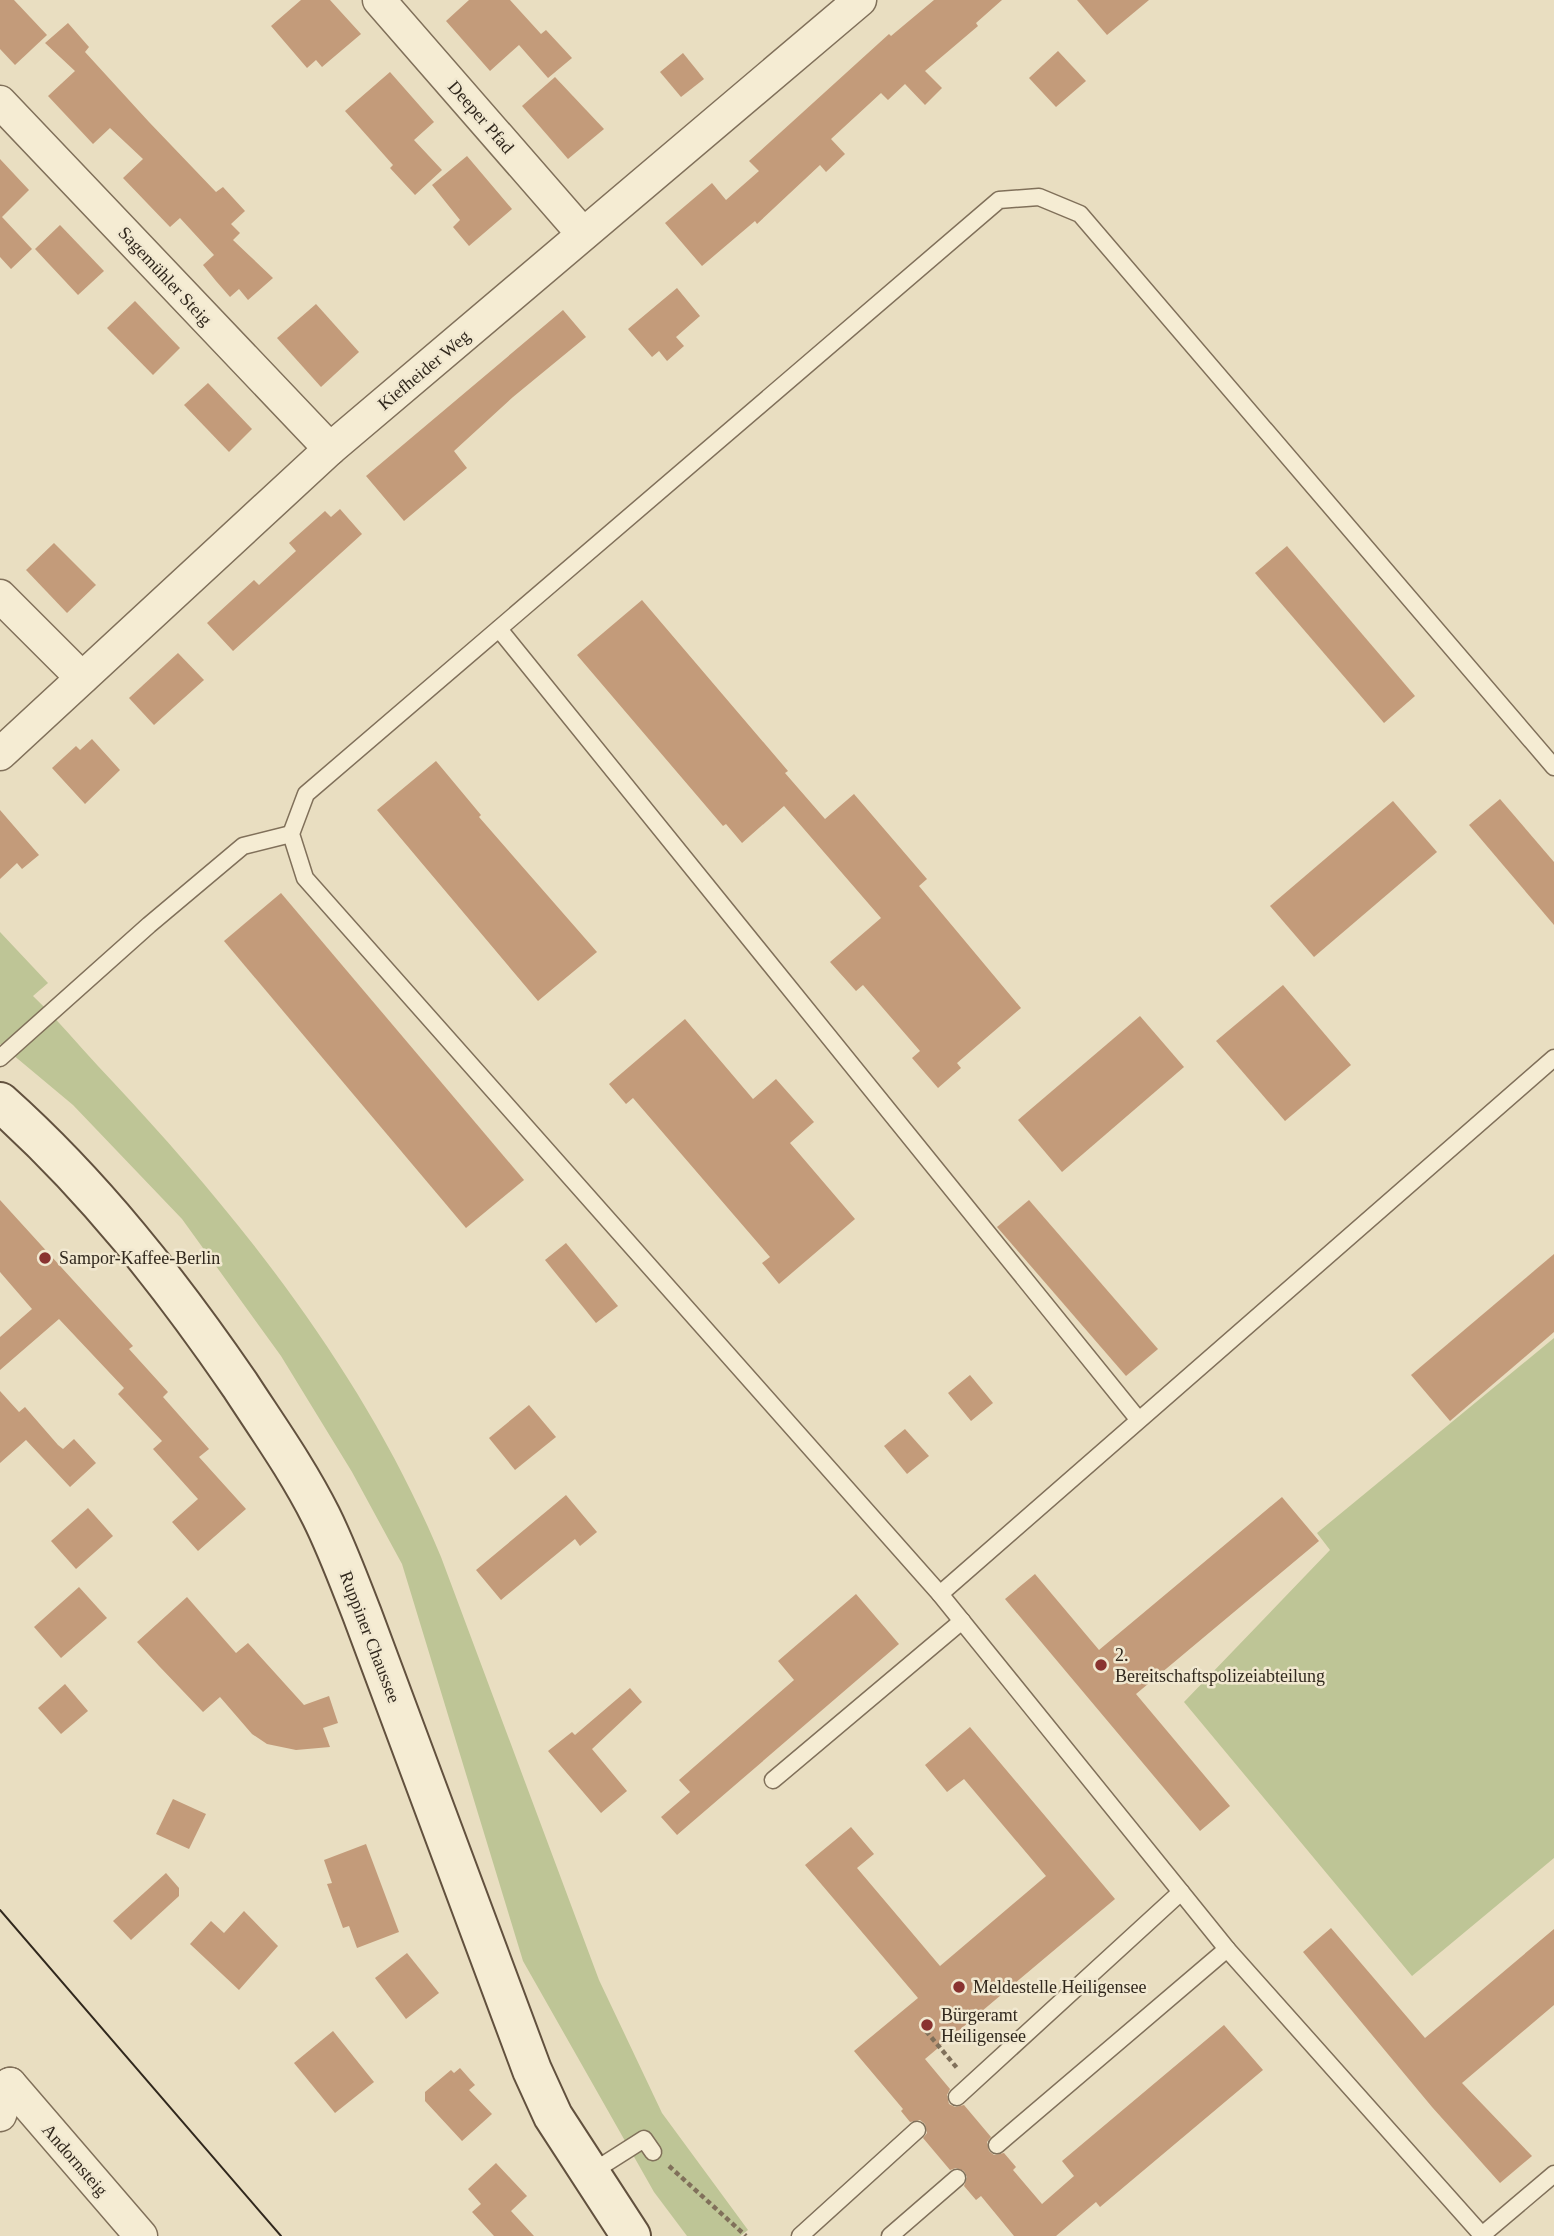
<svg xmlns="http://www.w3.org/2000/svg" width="1554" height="2236" viewBox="0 0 1554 2236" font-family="Georgia,serif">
	<rect width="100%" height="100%" fill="#e9dec1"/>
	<g fill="#bec596">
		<path d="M 0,932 L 48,983 L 33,996 C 61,1023 86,1054 113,1082 C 244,1222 367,1378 441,1557 L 599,1980 L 662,2113 L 748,2230 L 740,2236 L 687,2236 L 654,2192 L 523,1961 L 402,1564 L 352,1472 L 281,1356 L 182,1219 L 73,1105 L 0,1044 Z"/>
		<path d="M 1554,1338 L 1554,1858 L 1412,1976 L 1184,1702 L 1330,1550 L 1317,1533 Z"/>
	</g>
	<g fill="#c39b7a">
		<path d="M 0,0 L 14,0 L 47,35 L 15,65 L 0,49 Z"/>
		<path d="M 301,0 L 330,0 L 361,34 L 322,67 L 316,60 L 307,68 L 271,26 Z"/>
		<path d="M 469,0 L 510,0 L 541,34 L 546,30 L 572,58 L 548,78 L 519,45 L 490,71 L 446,21 Z"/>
		<path d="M 934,0 L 1002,0 L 976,23 L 978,26 L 925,71 L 942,88 L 925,105 L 905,84 L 888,100 L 881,93 L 831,139 L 845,154 L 826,172 L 820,165 L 757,224 L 755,221 L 702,266 L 665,223 L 712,183 L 726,200 L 759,171 L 749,161 L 889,34 L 891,36 Z"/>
		<path d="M 1077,0 L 1149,0 L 1107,35 Z"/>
		<path d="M 68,23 L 89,47 L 85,52 L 149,122 L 216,192 L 223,187 L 245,211 L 231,224 L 240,233 L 233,240 L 273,278 L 248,300 L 239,289 L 230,297 L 216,281 L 203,265 L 214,255 L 180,218 L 170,227 L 123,178 L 143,159 L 110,128 L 93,144 L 48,96 L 75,71 L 45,43 Z"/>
		<path d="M 1058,51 L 1086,81 L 1056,107 L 1029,78 Z"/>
		<path d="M 683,53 L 704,79 L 681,97 L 660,72 Z"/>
		<path d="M 390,72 L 434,122 L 414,140 L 442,170 L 415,195 L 390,168 L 393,165 L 345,111 Z"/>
		<path d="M 555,77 L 604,129 L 568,159 L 522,106 Z"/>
		<path d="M 467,156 L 512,209 L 469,246 L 453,227 L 460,220 L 432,185 Z"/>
		<path d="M 0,159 L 29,190 L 2,217 L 32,249 L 11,269 L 0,257 Z"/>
		<path d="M 60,225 L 104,271 L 78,295 L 35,249 Z"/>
		<path d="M 677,288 L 700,316 L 676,337 L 684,346 L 667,361 L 659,351 L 652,357 L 628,329 Z"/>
		<path d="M 135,301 L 180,348 L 153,375 L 107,328 Z"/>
		<path d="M 316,304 L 359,352 L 321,387 L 277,338 Z"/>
		<path d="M 563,310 L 586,337 L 513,397 L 454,451 L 467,468 L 404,521 L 366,476 Z"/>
		<path d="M 208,383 L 252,429 L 229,452 L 184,405 Z"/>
		<path d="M 340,509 L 362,534 L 233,651 L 207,623 L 254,580 L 259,585 L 296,551 L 289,543 L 325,511 L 331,517 Z"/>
		<path d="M 54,543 L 96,585 L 67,613 L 26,570 Z"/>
		<path d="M 1287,546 L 1415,696 L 1384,723 L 1255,573 Z"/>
		<path d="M 642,600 L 788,771 L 785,773 L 825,819 L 854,794 L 927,879 L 919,886 L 1021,1008 L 957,1063 L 961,1068 L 938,1088 L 912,1058 L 920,1051 L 863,985 L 856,991 L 830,962 L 881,918 L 784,806 L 742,843 L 726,824 L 723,826 L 577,655 Z"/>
		<path d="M 178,653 L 204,680 L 154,725 L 129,698 Z"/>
		<path d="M 92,739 L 120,770 L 85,804 L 52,768 L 76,746 L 80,750 Z"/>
		<path d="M 436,761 L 481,815 L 479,817 L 597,952 L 538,1001 L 377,810 Z"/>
		<path d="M 1500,799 L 1554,862 L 1554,925 L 1469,825 Z"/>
		<path d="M 1393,801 L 1437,852 L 1314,957 L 1270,906 Z"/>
		<path d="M 0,810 L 39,855 L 22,869 L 17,863 L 0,879 Z"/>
		<path d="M 281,893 L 524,1180 L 466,1228 L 224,941 Z"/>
		<path d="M 1283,985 L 1351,1065 L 1285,1121 L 1216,1041 Z"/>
		<path d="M 1140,1016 L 1184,1067 L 1062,1172 L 1018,1120 Z"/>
		<path d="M 685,1019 L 753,1099 L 776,1079 L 814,1122 L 790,1143 L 855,1219 L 779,1284 L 762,1263 L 770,1257 L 633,1098 L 626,1104 L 609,1084 Z"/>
		<path d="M 0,1200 L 133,1346 L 129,1349 L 168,1392 L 163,1397 L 209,1449 L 199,1457 L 246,1509 L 198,1551 L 172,1522 L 198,1499 L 153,1449 L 162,1441 L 118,1394 L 124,1388 L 59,1319 L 0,1370 L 0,1337 L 32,1309 L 0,1272 Z"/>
		<path d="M 1029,1200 L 1158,1349 L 1126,1376 L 997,1227 Z"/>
		<path d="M 566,1243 L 618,1306 L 596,1323 L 545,1260 Z"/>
		<path d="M 1554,1254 L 1554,1332 L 1450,1421 L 1411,1375 Z"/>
		<path d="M 970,1375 L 993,1403 L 971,1421 L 948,1393 Z"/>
		<path d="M 0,1391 L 19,1412 L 25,1407 L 58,1445 L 63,1449 L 74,1439 L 96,1463 L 70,1487 L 26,1440 L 0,1463 Z"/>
		<path d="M 529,1405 L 556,1437 L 515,1470 L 489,1438 Z"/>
		<path d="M 905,1429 L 929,1456 L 907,1474 L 884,1446 Z"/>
		<path d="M 566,1495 L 597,1532 L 580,1546 L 575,1539 L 501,1600 L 476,1570 Z"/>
		<path d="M 1282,1497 L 1319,1541 L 1136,1694 L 1230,1806 L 1200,1831 L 1005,1599 L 1035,1574 L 1099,1650 Z"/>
		<path d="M 88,1508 L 113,1536 L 76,1569 L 51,1541 Z"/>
		<path d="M 79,1587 L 107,1618 L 61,1658 L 34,1627 Z"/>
		<path d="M 856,1594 L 899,1644 L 677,1835 L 661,1817 L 690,1792 L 679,1780 L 794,1680 L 778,1661 Z"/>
		<path d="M 187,1597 L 236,1653 L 248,1643 L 304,1705 L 329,1696 L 338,1723 L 323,1728 L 330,1747 L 296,1750 L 267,1744 L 252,1734 L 220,1697 L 203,1712 L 159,1666 L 137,1642 Z"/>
		<path d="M 65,1684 L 88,1711 L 61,1734 L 38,1708 Z"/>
		<path d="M 630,1688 L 642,1702 L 592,1749 L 627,1791 L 601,1813 L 548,1751 L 572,1732 L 575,1735 Z"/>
		<path d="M 970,1727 L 1115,1899 L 925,2059 L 950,2089 L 947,2095 L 949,2104 L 955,2107 L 964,2105 L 991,2137 L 987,2142 L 989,2151 L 994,2155 L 1004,2153 L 1016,2167 L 1013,2170 L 1042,2204 L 1074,2176 L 1062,2161 L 1224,2025 L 1263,2070 L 1100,2207 L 1096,2202 L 1056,2236 L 1014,2236 L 981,2196 L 976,2200 L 964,2186 L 967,2177 L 964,2171 L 956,2168 L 950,2170 L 923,2138 L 927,2133 L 925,2124 L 920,2120 L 910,2122 L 901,2111 L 903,2109 L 854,2051 L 918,1998 L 805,1865 L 851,1827 L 874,1854 L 857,1868 L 940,1966 L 1046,1876 L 964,1779 L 947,1792 L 925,1765 Z"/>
		<path d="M 173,1799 L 206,1814 L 189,1849 L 156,1834 Z"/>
		<path d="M 366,1844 L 399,1932 L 357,1948 L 349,1926 L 343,1928 L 327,1884 L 332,1883 L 324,1860 Z"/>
		<path d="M 166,1873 L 179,1888 L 179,1896 L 131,1940 L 113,1921 Z"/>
		<path d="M 244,1911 L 278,1946 L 239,1990 L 190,1944 L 211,1921 L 224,1933 Z"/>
		<path d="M 1331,1928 L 1425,2038 L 1554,1929 L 1554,2005 L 1462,2083 L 1532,2156 L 1500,2183 L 1432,2107 L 1303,1952 Z"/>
		<path d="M 407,1953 L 439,1993 L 406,2019 L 375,1978 Z"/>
		<path d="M 333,2031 L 374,2082 L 335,2113 L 294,2063 Z"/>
		<path d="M 460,2068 L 475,2085 L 469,2090 L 492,2114 L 462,2141 L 425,2101 L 425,2092 L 451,2070 L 454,2073 Z"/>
		<path d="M 496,2163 L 527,2196 L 511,2211 L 534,2236 L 494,2236 L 472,2212 L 481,2204 L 468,2189 Z"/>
	</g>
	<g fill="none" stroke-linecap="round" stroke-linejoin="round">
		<g stroke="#80705a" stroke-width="19">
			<g id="lane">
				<path d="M 499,629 L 1138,1419"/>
				<path d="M 0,1058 L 149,925 L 243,846 L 291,834"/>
				<path d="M 940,1594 L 305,878 L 291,834 L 306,794 L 999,200 L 1039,197 L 1080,214 L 1554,767"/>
				<path d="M 773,1780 L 962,1621"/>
				<path d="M 1181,1892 L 1227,1949"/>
				<path d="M 957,2097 L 1181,1892 L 940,1594 L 1554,1058"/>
				<path d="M 997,2145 L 1227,1949 L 1482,2235 L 1554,2174"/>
				<path d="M 589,2174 L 644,2139 L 653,2152"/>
				<path d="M 800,2236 L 917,2130"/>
				<path d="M 890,2236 L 957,2178"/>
			</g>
		</g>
		<g stroke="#80705a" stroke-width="35">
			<g id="street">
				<path d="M 379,0 L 583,234"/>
				<path d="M 0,102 L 330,449"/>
				<path d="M 0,596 L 82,678"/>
				<path d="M 0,754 L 330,449 L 860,0"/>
				<path d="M 10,2084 L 141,2236"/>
				<path d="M 0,2115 L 10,2084"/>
			</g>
		</g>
		<g stroke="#62513e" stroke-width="42">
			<path id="secondary" d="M 0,1102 C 93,1185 170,1283 240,1385 C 268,1428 298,1470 321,1516 C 337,1548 349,1581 362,1614 L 532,2070 L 553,2116 L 631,2236"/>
		</g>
		<g stroke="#80705a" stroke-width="4.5" stroke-dasharray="5 3.5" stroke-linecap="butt">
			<path d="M 926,2031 L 957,2068"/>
			<path d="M 669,2166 L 746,2236"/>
		</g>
		<use href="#lane" stroke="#f5ecd3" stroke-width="16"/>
		<use href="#street" stroke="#f5ecd3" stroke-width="32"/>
		<use href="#secondary" stroke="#f5ecd3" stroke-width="38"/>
		<path stroke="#31281d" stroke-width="2" d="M 0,1910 L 281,2236"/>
	</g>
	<g fill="#893330" stroke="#f1e8d0" stroke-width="2.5">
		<circle cx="45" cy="1258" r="7"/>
		<circle cx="1101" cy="1665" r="7"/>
		<circle cx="959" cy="1987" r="7"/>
		<circle cx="927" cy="2025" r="7"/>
	</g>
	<g text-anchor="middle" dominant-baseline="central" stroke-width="5" stroke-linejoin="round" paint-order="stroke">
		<g font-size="18" fill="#31281d" stroke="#f1e8d0">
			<text transform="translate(481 117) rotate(49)">Deeper Pfad</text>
			<text transform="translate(165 276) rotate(47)">Sagemühler Steig</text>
			<text transform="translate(424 370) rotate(-40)">Kiefheider Weg</text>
			<text transform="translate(370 1637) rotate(69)">Ruppiner Chaussee</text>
			<text transform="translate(75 2160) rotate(49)">Andornsteig</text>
		</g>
		<g font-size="18" fill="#31281d" stroke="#f1e8d0" text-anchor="start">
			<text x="59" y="1258">Sampor-Kaffee-Berlin</text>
			<text x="1115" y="1655">2.<tspan x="1115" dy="21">Bereitschaftspolizeiabteilung</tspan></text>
			<text x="973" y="1987">Meldestelle Heiligensee</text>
			<text x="941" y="2015">Bürgeramt<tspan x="941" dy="21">Heiligensee</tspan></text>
		</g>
	</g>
</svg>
